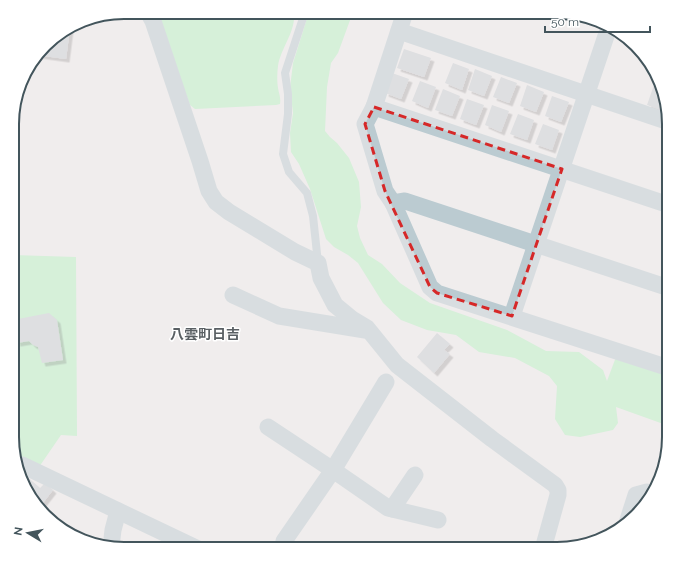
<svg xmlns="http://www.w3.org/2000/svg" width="681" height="561" viewBox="0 0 681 561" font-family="Raleway,'Noto Sans JP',sans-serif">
	<defs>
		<filter id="shadow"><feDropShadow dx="3.5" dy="3.5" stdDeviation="0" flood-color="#0004"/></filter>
	</defs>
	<rect width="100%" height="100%" fill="#f0eded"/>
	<g fill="#b5f3c2">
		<path d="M 156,12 L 294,12 C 296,32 281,47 278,66 C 277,73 277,82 278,88 C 279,94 281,98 280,104 L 276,105 L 195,109 L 190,105 Z"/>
		<path d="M 309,12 L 353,12 L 338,53 L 331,63 L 327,87 L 325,131 L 330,137 L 337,143 L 349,158 L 359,182 L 361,207 L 357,226 L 360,238 L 368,255 L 382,264 L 400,283 L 430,303 L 507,330 L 546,351 L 579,352 L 603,370 L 607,381 L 616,357 L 669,376 L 669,426 L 616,407 L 618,423 L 613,430 L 580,437 L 565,435 L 555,419 L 557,386 L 549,376 L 515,358 L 479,352 L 456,335 L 427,330 L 401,320 L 383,303 L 358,263 L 348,255 L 334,247 L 326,239 L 310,189 L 299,164 L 291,152 L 290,133 L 293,113 L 290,88 L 293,63 Z"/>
		<path d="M 13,255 L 76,257 L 77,436 L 61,435 L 39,467 L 19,455 L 12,440 Z"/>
	</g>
	<g fill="#c8ced3" filter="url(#shadow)">
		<path d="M 70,28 L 66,59 L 37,55 L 50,40 Z"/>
		<path d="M 404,49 L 431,58 L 424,77 L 397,68 Z"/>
		<path d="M 453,63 L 469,69 L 462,90 L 445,83 Z"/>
		<path d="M 475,69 L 492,76 L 484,96 L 468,90 Z"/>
		<path d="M 392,73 L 409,79 L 401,99 L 385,93 Z"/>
		<path d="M 501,77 L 517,83 L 509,103 L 493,97 Z"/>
		<path d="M 656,79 L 660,81 L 667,112 L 647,105 Z"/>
		<path d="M 420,81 L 436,87 L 428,108 L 412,101 Z"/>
		<path d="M 527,85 L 544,92 L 536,112 L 520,106 Z"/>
		<path d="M 443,89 L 460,96 L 452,116 L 435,110 Z"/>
		<path d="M 552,96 L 569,102 L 561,122 L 545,116 Z"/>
		<path d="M 467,99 L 484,105 L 476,125 L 460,119 Z"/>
		<path d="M 492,105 L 509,111 L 501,132 L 485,125 Z"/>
		<path d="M 518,114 L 534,120 L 527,140 L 510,134 Z"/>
		<path d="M 543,124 L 559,130 L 552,150 L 535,144 Z"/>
		<path d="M 49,313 L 57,320 L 63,360 L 42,363 L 38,347 L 33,345 L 29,341 L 17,343 L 13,320 Z"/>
		<path d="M 437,333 L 450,344 L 444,350 L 450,354 L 434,373 L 417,357 Z"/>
		<path d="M 26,476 L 40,488 L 45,483 L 53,490 L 42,504 L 28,493 L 23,487 L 22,481 Z"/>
	</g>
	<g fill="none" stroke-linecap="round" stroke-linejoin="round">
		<path stroke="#bbcbd1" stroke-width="8" d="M 305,12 L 285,73 L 288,94 L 288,114 L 283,154 L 289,172 L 307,193 L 313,216 L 318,263"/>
		<g stroke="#bbcbd1" stroke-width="17">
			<path d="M 148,12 L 153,21 L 200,161 L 209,191 L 216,202 L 229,212 L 295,252 L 318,263 L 321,278 L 335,305 L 352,319 L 367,328 L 397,365 L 492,439 L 555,485 L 558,490 L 558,495 L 543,549"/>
			<path d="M 405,12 L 374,107 L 365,124 L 385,191 L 393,203 L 430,287 L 437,293 L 669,368"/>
			<path d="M 399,31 L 669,122"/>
			<path d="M 374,107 L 669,205"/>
			<path d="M 393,203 L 405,201 L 669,288"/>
			<path d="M 233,295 L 279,316 L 365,330"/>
			<path d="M 512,316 L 609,27"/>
			<path d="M 268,427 L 333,470 L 388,508 L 438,520"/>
			<path d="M 17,464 L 22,465 L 198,549"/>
			<path d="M 392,509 L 415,475"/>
			<path d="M 627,523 L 636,495 L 647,492 L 652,494"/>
			<path d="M 111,547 L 113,530 L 118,511"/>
			<path d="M 283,549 L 284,541 L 333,470 L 386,382"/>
		</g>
	</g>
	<path d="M0 0H681V561H0ZM 374,107 L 562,169 L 512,316 L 437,293 L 430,287 L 385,191 L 365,124 Z" fill="#f0eded" fill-opacity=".55" fill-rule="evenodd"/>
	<path fill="none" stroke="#d62828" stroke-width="3" stroke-dasharray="8 5" stroke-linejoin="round" d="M 374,107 L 562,169 L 512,316 L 437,293 L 430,287 L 385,191 L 365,124 Z"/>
	<g text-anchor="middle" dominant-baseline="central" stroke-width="3" stroke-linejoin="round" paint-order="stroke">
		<g font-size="14" font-weight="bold" fill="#595f63" stroke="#fff">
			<text x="205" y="334">八雲町日吉</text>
		</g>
	</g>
	<path d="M0 0H681V561H0ZM124 19H557A105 105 0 0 1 662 124V437A105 105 0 0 1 557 542H124A105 105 0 0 1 19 437V124A105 105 0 0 1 124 19Z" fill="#fff" fill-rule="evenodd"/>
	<path fill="none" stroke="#43555c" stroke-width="2" d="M124 19H557A105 105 0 0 1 662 124V437A105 105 0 0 1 557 542H124A105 105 0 0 1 19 437V124A105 105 0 0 1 124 19Z"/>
	<g transform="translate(28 533) rotate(280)" stroke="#ffffff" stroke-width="3" paint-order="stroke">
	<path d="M0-3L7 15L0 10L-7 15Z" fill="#43555c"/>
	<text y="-6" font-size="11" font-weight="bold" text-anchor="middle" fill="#43555c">N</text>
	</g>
	<path d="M545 26v6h105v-6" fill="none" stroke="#43555c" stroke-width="2"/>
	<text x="551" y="26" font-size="12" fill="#43555c" stroke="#ffffff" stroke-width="3" paint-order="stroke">50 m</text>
</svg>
